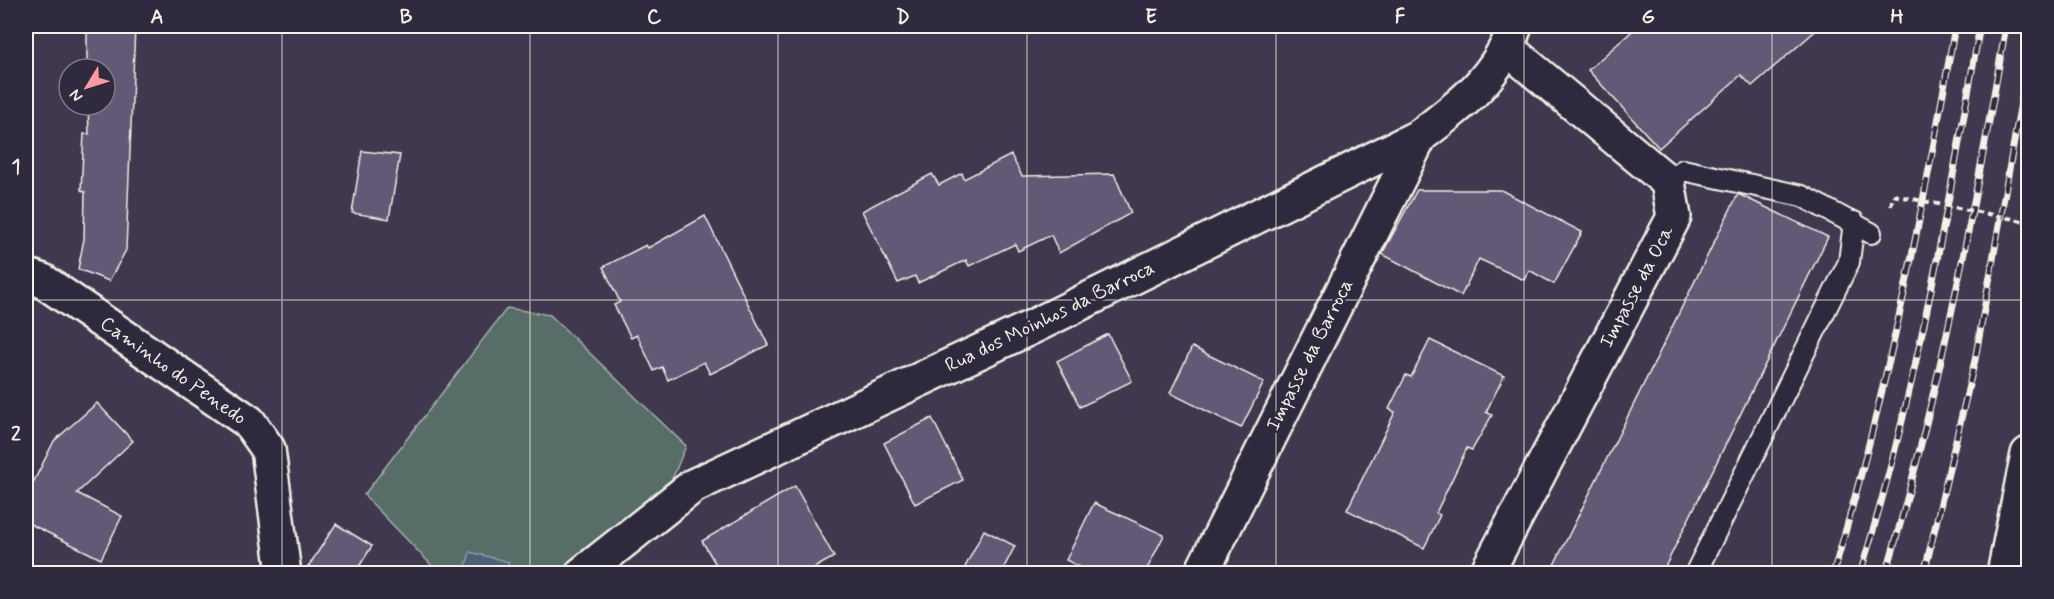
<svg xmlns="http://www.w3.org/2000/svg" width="2054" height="599" viewBox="0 0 2054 599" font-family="Mynerve,sans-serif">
	<rect width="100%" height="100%" fill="#3f384e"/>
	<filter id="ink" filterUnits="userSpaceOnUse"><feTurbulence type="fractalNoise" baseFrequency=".0167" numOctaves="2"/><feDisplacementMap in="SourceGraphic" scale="12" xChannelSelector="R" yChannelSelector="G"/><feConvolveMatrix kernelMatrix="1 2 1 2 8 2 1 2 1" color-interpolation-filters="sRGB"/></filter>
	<g filter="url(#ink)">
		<path fill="#576d68" stroke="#a6afa8" stroke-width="1.5" d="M 507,308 L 550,315 L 686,446 L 672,479 L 565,573 L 439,573 L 364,495 Z"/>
		<path fill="#4d6178" stroke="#909ba5" stroke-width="1.5" d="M 470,552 L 509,562 L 506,573 L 464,573 Z"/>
		<g fill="#645874" stroke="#f4f1e8" stroke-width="1.5">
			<path d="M 87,26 L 135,26 L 126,250 L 109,281 L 78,269 L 84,239 L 85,192 L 81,190 L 84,134 L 89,134 L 88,105 L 105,105 L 105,69 L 87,69 Z"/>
			<path d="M 1638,26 L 1821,26 L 1752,86 L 1741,75 L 1659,148 L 1588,70 Z"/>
			<path d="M 362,151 L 400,155 L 389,219 L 352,213 Z"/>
			<path d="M 1011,155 L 1022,176 L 1114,174 L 1131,213 L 1059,253 L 1051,235 L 1018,251 L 1015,244 L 969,266 L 966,260 L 918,283 L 915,276 L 898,283 L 862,211 L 932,174 L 939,185 L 962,173 L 964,179 Z"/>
			<path d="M 1417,190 L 1501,190 L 1582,232 L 1554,284 L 1529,270 L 1524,280 L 1479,259 L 1461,296 L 1382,254 Z"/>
			<path d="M 1738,194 L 1828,237 L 1662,573 L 1550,573 Z"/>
			<path d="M 705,216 L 768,345 L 710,374 L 704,362 L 668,380 L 662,367 L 654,371 L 637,335 L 631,338 L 614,305 L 620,302 L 603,267 L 646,245 L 648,248 Z"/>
			<path d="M 1108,334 L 1132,381 L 1080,407 L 1057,361 Z"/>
			<path d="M 1430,340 L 1504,376 L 1486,412 L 1492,415 L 1472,450 L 1467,448 L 1436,513 L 1440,515 L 1424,548 L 1347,510 L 1395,412 L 1389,409 L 1406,375 L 1411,377 Z"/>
			<path d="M 1192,347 L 1264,382 L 1241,428 L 1170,393 Z"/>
			<path d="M 97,403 L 133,441 L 77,493 L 122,516 L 101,559 L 26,522 L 26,497 L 54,441 Z"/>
			<path d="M 932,418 L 963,480 L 915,504 L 884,443 Z"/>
			<path d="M 795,486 L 834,557 L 805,573 L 721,573 L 702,541 Z"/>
			<path d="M 1094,503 L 1164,535 L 1145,573 L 1092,573 L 1066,560 Z"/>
			<path d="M 336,524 L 372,546 L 355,573 L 304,573 Z"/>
			<path d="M 984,530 L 1015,546 L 1001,573 L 962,573 Z"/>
		</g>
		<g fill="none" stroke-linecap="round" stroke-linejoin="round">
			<g stroke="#f4f1e8" stroke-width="24">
				<g id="lane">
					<path d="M 1668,182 L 1683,170 L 1802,196 L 1871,233"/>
					<path d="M 1695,574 L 1849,262 L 1854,222"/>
				</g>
			</g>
			<g stroke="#f4f1e8" stroke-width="38">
				<g id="street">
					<path d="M 26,275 L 43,281 L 249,422 L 268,449 L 284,574"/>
					<path d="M 582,574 L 693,486 L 1034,326 L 1420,136 C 1462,104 1498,77 1515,26"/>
					<path d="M 1201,574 L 1420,136"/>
					<path d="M 1486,574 L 1674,217 L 1668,182 L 1508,49"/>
					<path d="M 2004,574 L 2028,454"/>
				</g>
			</g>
			<g stroke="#f4f1e8" stroke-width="4" stroke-dasharray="6 4.5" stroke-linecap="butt">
				<path d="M 1891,206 L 1893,195"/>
				<path d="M 2028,249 L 2026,261 L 2028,276"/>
			</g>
			<use href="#lane" stroke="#2f2a3d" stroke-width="20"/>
			<use href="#street" stroke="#2f2a3d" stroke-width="33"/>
			<g stroke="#f4f1e8" stroke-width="7">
				<g id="rail">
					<path d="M 1833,574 C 1887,394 1923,210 1955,26"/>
					<path d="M 1860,574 C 1916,395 1947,210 1980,26"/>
					<path d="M 1886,574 C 1939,393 1974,210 2006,26"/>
					<path d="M 1924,574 L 1975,360 L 2028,63"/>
				</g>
			</g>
			<use href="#rail" stroke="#2f2a3d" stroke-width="4.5" stroke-dasharray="14" stroke-linecap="butt"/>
			<path stroke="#f4f1e8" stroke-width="4" stroke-dasharray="6 4.5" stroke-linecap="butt" d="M 1893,195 L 2028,222"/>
		</g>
	</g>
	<path fill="none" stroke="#f4f1e8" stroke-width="1.5" stroke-opacity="0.55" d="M 282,26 L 282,574M 530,26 L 530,574M 778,26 L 778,574M 1027,26 L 1027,574M 1276,26 L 1276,574M 1524,26 L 1524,574M 1772,26 L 1772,574M 26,300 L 2028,300"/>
	<g text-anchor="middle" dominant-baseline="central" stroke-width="5" stroke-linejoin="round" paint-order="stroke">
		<g font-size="20" fill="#f4f1e8" stroke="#2f2a3d">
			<text transform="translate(1637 287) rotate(-62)">Impasse da Oca</text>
			<text transform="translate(1050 317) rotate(-26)">Rua dos Moinhos da Barroca</text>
			<text transform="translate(1310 355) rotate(-63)">Impasse da Barroca</text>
			<text transform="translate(173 371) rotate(35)">Caminho do Penedo</text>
		</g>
	</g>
	<rect width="2054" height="599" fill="none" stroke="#2f2a3d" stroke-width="66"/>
	<g transform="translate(87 87) rotate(232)"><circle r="28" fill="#2f2a3d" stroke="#7e7a81" stroke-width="1.5"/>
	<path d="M0-4.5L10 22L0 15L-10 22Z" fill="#ff9aa2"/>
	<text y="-9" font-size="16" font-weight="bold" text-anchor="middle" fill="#f4f1e8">N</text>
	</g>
	<rect x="33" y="33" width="1988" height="533" fill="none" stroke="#f4f1e8" stroke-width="2"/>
	<g font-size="20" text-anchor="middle" font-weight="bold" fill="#f4f1e8">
		<text x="157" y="23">A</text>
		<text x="406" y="23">B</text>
		<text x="654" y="23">C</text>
		<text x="903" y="23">D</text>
		<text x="1151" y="23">E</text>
		<text x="1400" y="23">F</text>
		<text x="1648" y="23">G</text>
		<text x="1897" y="23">H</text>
		<text x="16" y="173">1</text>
		<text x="16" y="440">2</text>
	</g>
</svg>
